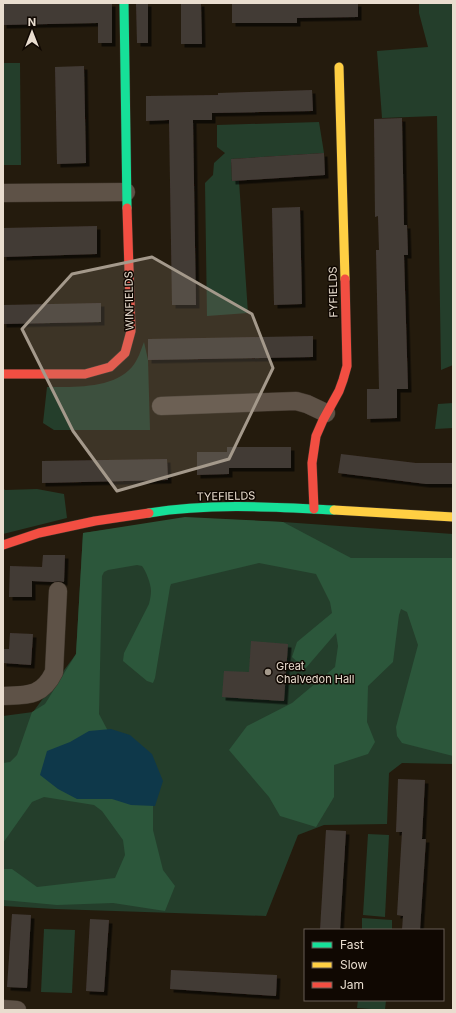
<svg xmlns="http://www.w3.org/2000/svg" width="456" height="1013" viewBox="0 0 456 1013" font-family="Inter,sans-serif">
	<defs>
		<filter id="shadow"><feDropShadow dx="3.5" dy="3.5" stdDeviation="0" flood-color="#0009"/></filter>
	</defs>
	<rect width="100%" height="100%" fill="#241b0d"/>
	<g fill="#243e2b">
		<path d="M 419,3 L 453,3 L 453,219 L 452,220 L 453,365 L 441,370 L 437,116 L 382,118 L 377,51 L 428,47 L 419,13 Z"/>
		<path d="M 3,63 L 20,63 L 21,165 L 3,165 Z"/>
		<path d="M 319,122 L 324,153 L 231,159 L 232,181 L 239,181 L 248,313 L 207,316 L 205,183 L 213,175 L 214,163 L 225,153 L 217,147 L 217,125 Z"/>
		<path d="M 144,342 L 148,360 L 150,430 L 54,430 L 43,423 L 47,387 C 73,387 113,389 132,367 C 138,360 141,350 144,342 Z"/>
		<path d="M 453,403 L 453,428 L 435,429 L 438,404 Z"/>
		<path d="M 3,488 L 5,490 L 37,489 L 64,494 L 67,518 L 3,534 Z"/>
		<path d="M 191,518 L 283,522 L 453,534 L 453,764 L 402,763 L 389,773 L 387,824 L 324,825 L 298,835 L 266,916 L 55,909 L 3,906 L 3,716 L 33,712 L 76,654 L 83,533 Z"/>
		<path d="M 368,834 L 389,835 L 385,917 L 363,915 Z"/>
		<path d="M 362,918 L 392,920 L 392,930 L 362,930 Z"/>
		<path d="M 44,929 L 75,930 L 72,993 L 41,992 Z"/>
		<path d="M 358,1000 L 386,1000 L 385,1010 L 357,1008 Z"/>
	</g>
	<path fill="#2c573b" d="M 185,517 L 283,522 L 351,558 L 453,558 L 453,756 L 402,743 L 397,736 L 396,727 L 418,645 L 407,612 L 401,609 L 399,615 L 393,662 L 368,686 L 367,722 L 375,742 L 368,754 L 334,765 L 334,797 L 316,827 L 280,816 L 269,797 L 229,750 L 247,726 L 292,703 L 335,667 L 338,646 L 336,633 L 305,669 L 292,657 L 297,642 L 332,613 L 330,602 L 316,574 L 259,563 L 171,584 L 170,587 L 155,678 L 153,683 L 147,681 L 123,661 L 124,653 L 149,604 C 150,600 151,595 151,591 C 151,584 146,571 142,566 L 137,565 L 108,570 L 104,572 L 102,576 L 99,714 L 117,748 L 153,797 L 153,830 L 163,870 L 175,886 L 165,911 L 113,903 L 57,905 L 3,900 L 3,869 L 12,869 L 37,887 L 115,878 L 125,855 L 123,840 L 102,811 L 94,805 L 44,797 L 32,802 L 3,843 L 3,763 L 10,762 L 17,755 L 32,712 L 45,704 L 76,654 L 83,533 Z"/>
	<path fill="#0e384a" d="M 111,729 L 130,735 L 152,754 L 163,781 L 155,806 L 131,805 L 112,799 L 77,799 L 58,789 L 40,775 L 47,751 L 70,742 L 89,731 Z"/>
	<g fill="#433a36" filter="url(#shadow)">
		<path d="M 3,3 L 112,3 L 112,43 L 98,43 L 98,23 L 3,25 Z"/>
		<path d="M 136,3 L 148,3 L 148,43 L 137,43 Z"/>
		<path d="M 181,3 L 201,3 L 202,44 L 181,44 Z"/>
		<path d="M 232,3 L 358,3 L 358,17 L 297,18 L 297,23 L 232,23 Z"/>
		<path d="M 84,66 L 86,163 L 57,164 L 55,67 Z"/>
		<path d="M 312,90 L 313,111 L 212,113 L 212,120 L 193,120 L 196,305 L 172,305 L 169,120 L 146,121 L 146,96 L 218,95 L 218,93 Z"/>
		<path d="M 402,118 L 404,225 L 407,225 L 408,255 L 404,255 L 408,389 L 397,389 L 397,418 L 367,419 L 367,389 L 379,389 L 376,250 L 379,250 L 378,216 L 375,217 L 374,119 Z"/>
		<path d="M 324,153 L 325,175 L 232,181 L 231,159 Z"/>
		<path d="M 300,207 L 302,304 L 274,305 L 272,208 Z"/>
		<path d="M 97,226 L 97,254 L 3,257 L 3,228 Z"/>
		<path d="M 101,303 L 101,322 L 3,324 L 3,305 Z"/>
		<path d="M 313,336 L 313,357 L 148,360 L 148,339 Z"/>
		<path d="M 227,447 L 291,447 L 291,468 L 229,468 L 229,474 L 197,475 L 197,452 L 227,452 Z"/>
		<path d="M 341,454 L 416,463 L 453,463 L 453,484 L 426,484 L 338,473 Z"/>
		<path d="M 167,459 L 168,480 L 42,483 L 42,461 Z"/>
		<path d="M 43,555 L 65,555 L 64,582 L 58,581 L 53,582 L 32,581 L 32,597 L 9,597 L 10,566 L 42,567 Z"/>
		<path d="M 10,633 L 33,634 L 31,665 L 3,663 L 3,649 L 9,649 Z"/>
		<path d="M 251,641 L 288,644 L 284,701 L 222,697 L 224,671 L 249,672 Z"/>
		<path d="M 398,779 L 425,780 L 422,839 L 426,839 L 420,930 L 402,930 L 403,916 L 397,915 L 402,832 L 396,832 Z"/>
		<path d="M 326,830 L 346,831 L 340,930 L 320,930 Z"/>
		<path d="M 12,914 L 31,915 L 27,988 L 7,987 Z"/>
		<path d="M 90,919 L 109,920 L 104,992 L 86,991 Z"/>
		<path d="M 171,970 L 277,975 L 276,996 L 170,989 Z"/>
	</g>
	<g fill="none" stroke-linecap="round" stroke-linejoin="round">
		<g stroke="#3e352a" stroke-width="19">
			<g id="street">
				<path d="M 3,193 L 126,192"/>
				<path d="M 161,406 L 296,401 L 307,404 L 326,413"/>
				<path d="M 3,696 C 27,695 42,697 54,672 L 58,591"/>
				<path d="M 3,1009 L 17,1010"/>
			</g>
		</g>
		<g stroke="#3e352a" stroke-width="10">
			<g id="fast">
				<path d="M 124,3 L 127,208"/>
				<path d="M 149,513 C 210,503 273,507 334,510"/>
			</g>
		</g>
		<g stroke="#3e352a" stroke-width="10">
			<g id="slow">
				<path d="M 339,67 L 345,279"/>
				<path d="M 334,510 L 453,517"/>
			</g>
		</g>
		<g stroke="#3e352a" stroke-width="10">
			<g id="jam">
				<path d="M 3,374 L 85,374 L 110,367 L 125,353 L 131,331 L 127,208"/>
				<path d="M 314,509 L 312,463 L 316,436 L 323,420 L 339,391 L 343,380 L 347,366 L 345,279"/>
				<path d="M 3,545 L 39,533 L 95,521 L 149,513"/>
			</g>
		</g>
		<use href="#street" stroke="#5e5247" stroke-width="18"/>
		<use href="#fast" stroke="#16e098" stroke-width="9"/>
		<use href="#slow" stroke="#ffcf43" stroke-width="9"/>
		<use href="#jam" stroke="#f24e42" stroke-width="9"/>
	</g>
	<path fill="#a4998b" fill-opacity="0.2" stroke="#a4998b" stroke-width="3" stroke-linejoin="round" d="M 152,257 L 252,314 L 273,368 L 229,459 L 117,491 L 73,431 L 22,329 L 72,274 Z"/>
	<circle fill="#a4998b" stroke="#100802" stroke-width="1.5" cx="268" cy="672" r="4"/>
	<g text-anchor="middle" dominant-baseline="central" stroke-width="3" stroke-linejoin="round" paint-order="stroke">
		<g font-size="11" fill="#e9ddcf" stroke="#100802">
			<text transform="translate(333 292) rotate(-91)">FYFIELDS</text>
			<text transform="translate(129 301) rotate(-91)">WINFIELDS</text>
			<text transform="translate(226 496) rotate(-1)">TYEFIELDS</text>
		</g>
		<g font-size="11" fill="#e9ddcf" stroke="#100802" text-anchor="start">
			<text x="276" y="666">Great<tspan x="276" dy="13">Chalvedon Hall</tspan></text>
		</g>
	</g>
	<rect width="456" height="1013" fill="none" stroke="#e9ddcf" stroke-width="8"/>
	<rect x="304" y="929" width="140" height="72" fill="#100802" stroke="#675d54"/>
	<rect x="312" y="942" width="20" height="6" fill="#16e098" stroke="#675d54"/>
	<text x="340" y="949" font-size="12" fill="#e9ddcf">Fast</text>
	<rect x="312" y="962" width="20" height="6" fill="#ffcf43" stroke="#675d54"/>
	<text x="340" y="969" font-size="12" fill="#e9ddcf">Slow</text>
	<rect x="312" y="982" width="20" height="6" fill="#f24e42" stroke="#675d54"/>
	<text x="340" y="989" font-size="12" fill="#e9ddcf">Jam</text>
	<g transform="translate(32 32)" stroke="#100802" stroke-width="3" paint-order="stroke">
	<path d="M0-3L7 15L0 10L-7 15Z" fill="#e9ddcf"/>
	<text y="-6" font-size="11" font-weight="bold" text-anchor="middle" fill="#e9ddcf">N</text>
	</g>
</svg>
